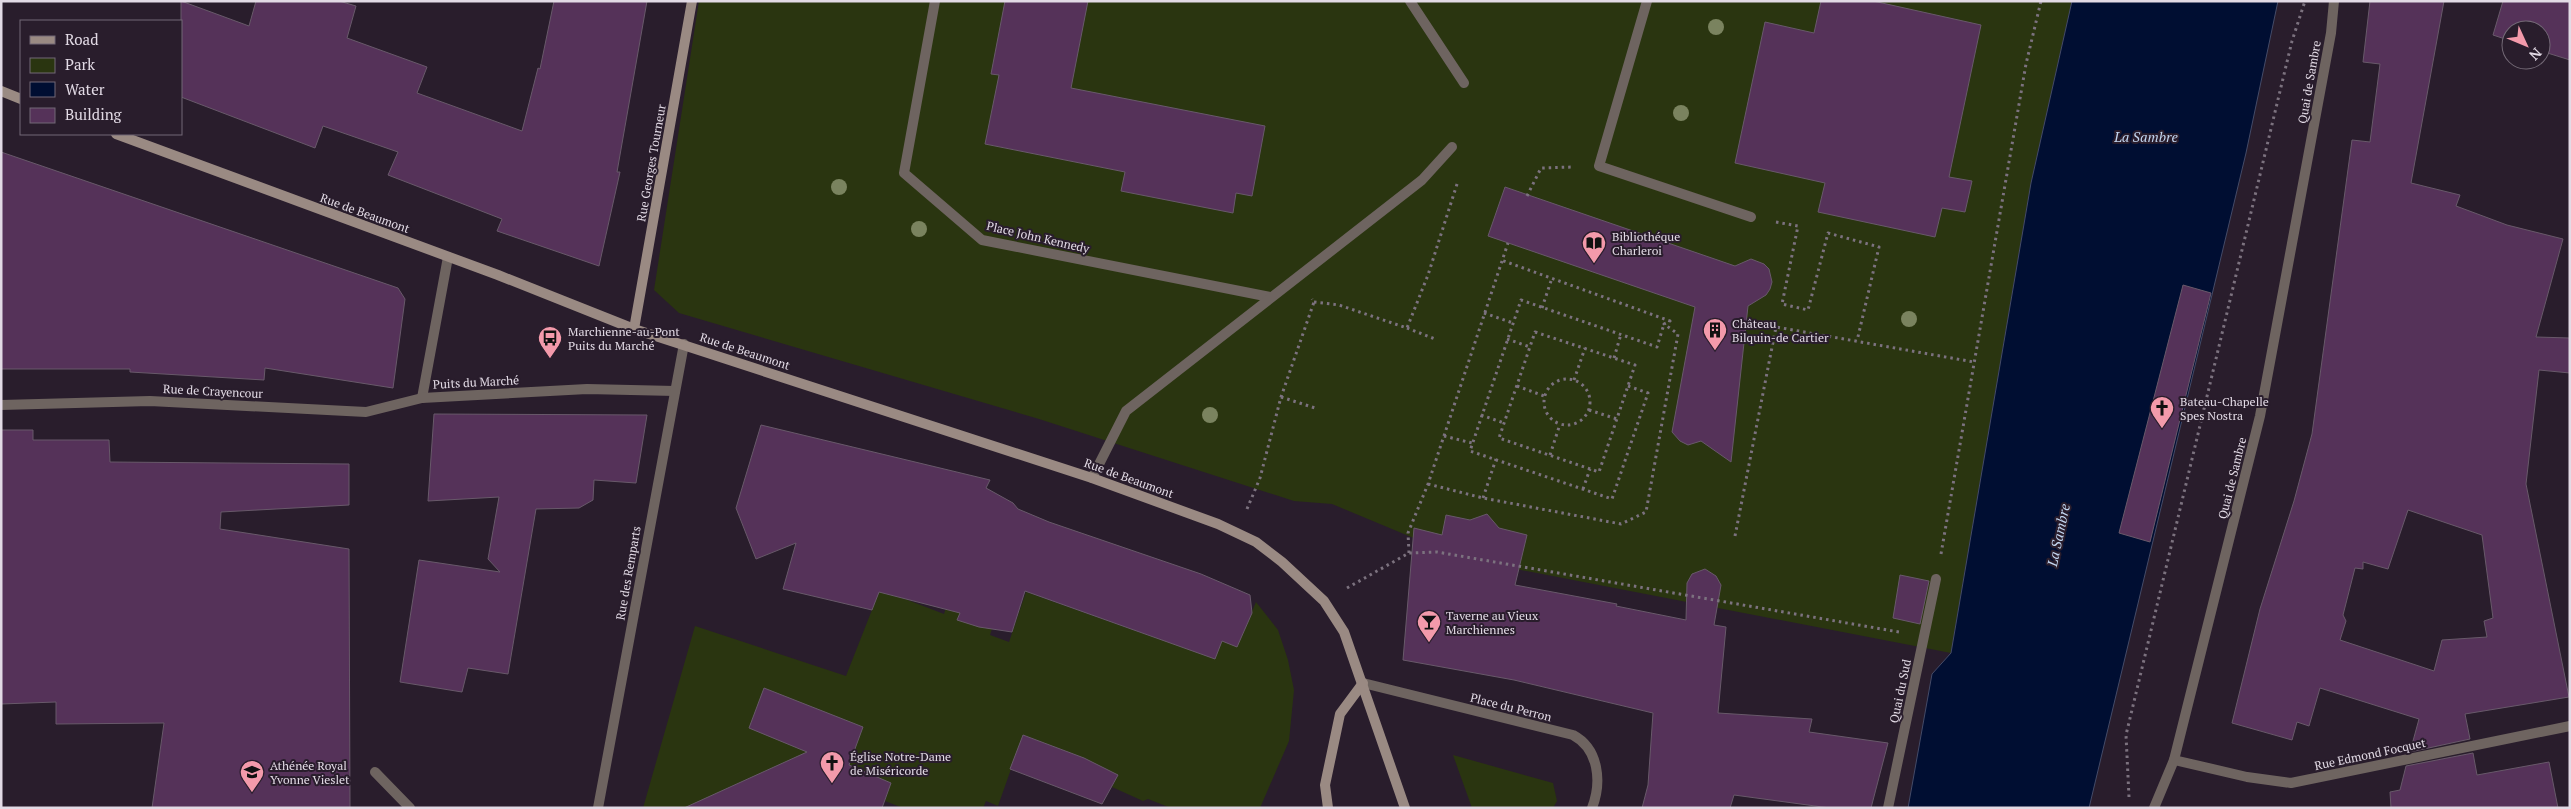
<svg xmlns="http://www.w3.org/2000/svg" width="2571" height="809" viewBox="0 0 2571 809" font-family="'PT Serif',serif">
	<rect width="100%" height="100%" fill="#291d2c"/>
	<g fill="#2a3510">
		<path d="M 699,1 L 2072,1 L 2031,183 L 1951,653 L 1464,559 L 1332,504 L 1294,501 L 1039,419 L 679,313 L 654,290 Z"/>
		<path d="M 953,584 L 992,629 L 990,635 L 1009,642 L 1026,592 L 1150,636 L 1166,603 L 1222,641 L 1237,646 L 1256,602 L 1278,630 L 1288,660 L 1294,690 L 1289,741 L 1260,808 L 1171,808 L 1148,799 L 1143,801 L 1112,787 L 1118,775 L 1084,758 L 1023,735 L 998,806 L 986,801 L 983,808 L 903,808 L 885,801 L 891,783 L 837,760 L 773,785 L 751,778 L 729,787 L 720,808 L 643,808 L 695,626 L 846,676 L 879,592 L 905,599 L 944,614 Z"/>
		<path d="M 1453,755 L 1553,783 L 1557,801 L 1553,808 L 1472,808 Z"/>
	</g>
	<path fill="#000e32" stroke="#444b68" d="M 2072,1 L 2278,1 L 2246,153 L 2089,808 L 1908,808 L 1932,674 L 1951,653 L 2031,183 Z"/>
	<g fill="#553259" stroke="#68596a" fill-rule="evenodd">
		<path d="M 181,1 L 249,26 L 256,1 L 339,1 L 356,6 L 347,38 L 427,67 L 417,93 L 522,131 L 538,68 L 540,69 L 554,1 L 647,1 L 617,172 L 620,172 L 599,266 L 497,231 L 502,219 L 388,175 L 398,152 L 323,126 L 315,148 L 181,97 Z"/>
		<path d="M 1005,1 L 1088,1 L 1071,88 L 1265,126 L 1252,196 L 1236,193 L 1233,213 L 1121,191 L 1125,172 L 985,144 L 999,75 L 991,74 Z"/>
		<path d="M 1821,1 L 1873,1 L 1981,25 L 1949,177 L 1972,181 L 1965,212 L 1942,208 L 1935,237 L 1818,212 L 1825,183 L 1735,163 L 1765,22 L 1814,33 Z"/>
		<path d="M 2370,1 L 2444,1 L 2411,183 L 2460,195 L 2456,206 L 2507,225 L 2563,239 L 2536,337 L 2570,338 L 2570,373 L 2539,370 L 2526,484 L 2569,697 L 2465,714 L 2470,739 L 2410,752 L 2419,719 L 2320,688 L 2309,726 L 2297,722 L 2292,740 L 2232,723 L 2260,609 L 2294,501 L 2312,434 L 2352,140 L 2370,142 L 2380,64 L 2363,62 ZM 2408,510 L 2482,535 L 2493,618 L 2484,621 L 2487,637 L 2442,640 L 2434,671 L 2340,640 L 2346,621 L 2343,615 L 2355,568 L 2363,569 L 2363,562 L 2388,569 Z"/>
		<path d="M 2503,1 L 2570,1 L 2570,60 L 2541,51 L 2541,30 L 2511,30 L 2511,41 L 2493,35 Z"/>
		<path d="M 1,152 L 398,288 L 405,299 L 393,388 L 265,368 L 264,380 L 130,372 L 130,369 L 1,369 Z"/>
		<path d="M 1505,187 L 1735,266 L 1751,259 L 1764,264 L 1769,269 L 1772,282 L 1770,289 L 1766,295 L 1748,306 L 1731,462 L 1701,441 L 1688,445 L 1680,441 L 1672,432 L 1695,307 L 1488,236 Z"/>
		<path d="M 2183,285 L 2211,293 L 2150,542 L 2119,533 Z"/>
		<path d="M 434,414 L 647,415 L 636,483 L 594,480 L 593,500 L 579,508 L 536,509 L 508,674 L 468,668 L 462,692 L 400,682 L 419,560 L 500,572 L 488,559 L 499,497 L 428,501 Z"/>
		<path d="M 761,425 L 990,480 L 986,488 L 1013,503 L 1018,509 L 1049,522 L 1201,574 L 1250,595 L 1252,613 L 1237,647 L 1222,641 L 1215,659 L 1025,591 L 1012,632 L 979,627 L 957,620 L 960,613 L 879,592 L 872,610 L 783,589 L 796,543 L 756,559 L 736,508 Z"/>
		<path d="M 1,430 L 33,430 L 33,440 L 109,440 L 110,462 L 349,464 L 349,505 L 221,512 L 220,529 L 349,549 L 350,808 L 152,808 L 164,723 L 56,724 L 56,702 L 1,704 Z"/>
		<path d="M 1487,514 L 1499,528 L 1527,535 L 1515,585 L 1617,604 L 1616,606 L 1686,620 L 1687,583 L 1692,574 L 1705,569 L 1716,576 L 1721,585 L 1714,625 L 1726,627 L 1718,713 L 1812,719 L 1809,732 L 1888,743 L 1871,808 L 1830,808 L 1734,795 L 1730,808 L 1642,808 L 1648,785 L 1653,713 L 1514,680 L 1403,660 L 1414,528 L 1442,535 L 1446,515 L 1470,520 Z"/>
		<path d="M 1900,575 L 1929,581 L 1920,624 L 1893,618 Z"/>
		<path d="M 764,688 L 863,727 L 849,765 L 891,783 L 882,808 L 684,808 L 807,752 L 749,728 Z"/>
		<path d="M 1023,735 L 1084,758 L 1118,775 L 1102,804 L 1010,769 Z"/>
		<path d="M 2473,753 L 2477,775 L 2549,762 L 2558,808 L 2391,808 L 2390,792 L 2400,790 L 2406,766 Z"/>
	</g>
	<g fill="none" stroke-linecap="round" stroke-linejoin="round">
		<g stroke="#7c727f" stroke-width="3" stroke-dasharray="2.5 4" stroke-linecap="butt">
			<path d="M 1527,196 L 1541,168 L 1574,167"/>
			<path d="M 1776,222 L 1798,226 L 1782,304 L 1808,310 L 1828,233 L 1879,247 L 1857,341"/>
			<path d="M 1314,302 L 1339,305 L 1407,328 L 1428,275 L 1458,181"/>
			<path d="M 1542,308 L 1552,278"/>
			<path d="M 1484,313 L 1513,323"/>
			<path d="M 1407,328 L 1435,339"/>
			<path d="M 1535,332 L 1635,365 L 1599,472 L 1499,438 Z"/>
			<path d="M 1507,339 L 1530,347"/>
			<path d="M 1614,358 L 1621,334"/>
			<circle cx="1567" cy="402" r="23"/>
			<path d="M 1574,380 L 1585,348"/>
			<path d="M 1517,386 L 1544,396"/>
			<path d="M 1628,386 L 1648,393 L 1612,499 L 1470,451 L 1521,300 L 1657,347 L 1664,324"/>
			<path d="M 1281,397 L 1318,409"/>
			<path d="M 1589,410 L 1617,419"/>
			<path d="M 1481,415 L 1504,423"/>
			<path d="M 1444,436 L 1472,443"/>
			<path d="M 1550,455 L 1560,424"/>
			<path d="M 1428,484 L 1483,498 L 1621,524 L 1646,512 L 1678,334 L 1664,324 L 1670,321 L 1501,260"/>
			<path d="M 1583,489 L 1590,469"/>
			<path d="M 1483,498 L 1496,459"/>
			<path d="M 1247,509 L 1260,478 L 1281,397 L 1314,302 L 1312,299"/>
			<path d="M 1735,536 L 1776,327 L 1974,362"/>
			<path d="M 1409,553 L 1408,533 L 1428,484 L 1508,243"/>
			<path d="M 1941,554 L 2026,64 L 2041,1"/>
			<path d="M 1347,588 L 1409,553 L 1437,552 L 1899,632"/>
			<path d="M 2129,797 L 2126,735 L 2292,41 L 2305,1"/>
		</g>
		<g stroke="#6e6460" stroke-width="10">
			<path d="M 935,1 L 904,173 L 982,240 L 1270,297"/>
			<path d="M 1410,1 L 1464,83"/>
			<path d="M 1647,1 L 1599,166 L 1751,217"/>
			<path d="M 1092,478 L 1126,411 L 1422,180 L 1452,147"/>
			<path d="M 1363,683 L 1573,735 C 1599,749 1602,782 1592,808"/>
			<path d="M 375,772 L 410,808"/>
			<path d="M 1888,808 L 1936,579"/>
		</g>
		<g stroke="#6e6460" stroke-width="10">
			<path d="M 422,398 L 448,257"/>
			<path d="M 1,405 L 150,401 L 366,412 L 422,398 L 587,389 L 675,391"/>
			<path d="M 2174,760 L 2247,777 L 2291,783 L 2570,726"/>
			<path d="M 598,808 L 684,344"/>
			<path d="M 2154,808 L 2174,760 L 2260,416 L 2331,33 L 2334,1"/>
		</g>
		<g stroke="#9a8a83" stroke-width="10">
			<path d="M 1,91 L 21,99"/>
			<path d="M 116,134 L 498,275 L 634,329 L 1092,478 L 1218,524 L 1256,542 L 1282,562 L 1324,601 L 1344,632 L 1405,808"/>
			<path d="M 634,329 L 692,1"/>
			<path d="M 1328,808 L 1325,785 L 1340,714 L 1363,683"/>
		</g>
	</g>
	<g fill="#7a835f">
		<circle cx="1716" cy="27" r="8"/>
		<circle cx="1681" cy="113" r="8"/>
		<circle cx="839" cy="187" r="8"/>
		<circle cx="919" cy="229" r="8"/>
		<circle cx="1909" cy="319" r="8"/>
		<circle cx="1210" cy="415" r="8"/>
	</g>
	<defs>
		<g id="library-pin" transform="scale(1.25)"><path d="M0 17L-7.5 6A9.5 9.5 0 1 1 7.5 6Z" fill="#f39aab" stroke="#291d2c"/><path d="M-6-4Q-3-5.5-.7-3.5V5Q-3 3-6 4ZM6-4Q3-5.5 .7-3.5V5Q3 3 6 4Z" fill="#111"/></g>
		<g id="building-pin" transform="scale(1.25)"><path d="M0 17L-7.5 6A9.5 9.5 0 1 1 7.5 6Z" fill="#f39aab" stroke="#291d2c"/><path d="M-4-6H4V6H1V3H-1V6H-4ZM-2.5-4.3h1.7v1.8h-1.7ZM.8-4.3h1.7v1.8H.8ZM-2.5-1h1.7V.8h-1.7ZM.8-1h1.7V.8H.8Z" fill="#111"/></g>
		<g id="bus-pin" transform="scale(1.25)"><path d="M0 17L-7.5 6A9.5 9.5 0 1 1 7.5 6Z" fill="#f39aab" stroke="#291d2c"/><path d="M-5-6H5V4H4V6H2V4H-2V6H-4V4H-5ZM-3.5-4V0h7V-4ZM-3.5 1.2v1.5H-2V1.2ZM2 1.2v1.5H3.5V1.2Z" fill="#111"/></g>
		<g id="church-pin" transform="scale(1.25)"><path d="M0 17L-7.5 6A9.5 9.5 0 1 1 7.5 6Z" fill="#f39aab" stroke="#291d2c"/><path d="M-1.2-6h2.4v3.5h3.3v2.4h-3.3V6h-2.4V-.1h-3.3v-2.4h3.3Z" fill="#111"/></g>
		<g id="bar-pin" transform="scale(1.25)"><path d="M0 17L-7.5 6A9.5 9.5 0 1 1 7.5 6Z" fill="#f39aab" stroke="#291d2c"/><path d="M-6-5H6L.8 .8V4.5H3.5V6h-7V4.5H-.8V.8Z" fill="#111"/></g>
		<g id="school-pin" transform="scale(1.25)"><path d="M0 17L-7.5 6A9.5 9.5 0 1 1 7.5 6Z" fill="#f39aab" stroke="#291d2c"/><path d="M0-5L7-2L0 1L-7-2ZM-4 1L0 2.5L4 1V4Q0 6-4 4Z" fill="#111"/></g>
	</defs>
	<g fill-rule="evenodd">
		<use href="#library-pin" x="1594" y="243"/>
		<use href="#building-pin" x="1715" y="330"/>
		<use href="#bus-pin" x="550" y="338"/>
		<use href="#church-pin" x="2162" y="408"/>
		<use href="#bar-pin" x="1429" y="622"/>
		<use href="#church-pin" x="832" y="763"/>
		<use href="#school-pin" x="252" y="772"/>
	</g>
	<g text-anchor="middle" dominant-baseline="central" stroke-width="4" stroke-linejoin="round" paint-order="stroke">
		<g font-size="12" fill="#e2dae5" stroke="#291d2c">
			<text transform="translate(2309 82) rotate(-80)">Quai de Sambre</text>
			<text transform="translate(651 163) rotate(-80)">Rue Georges Tourneur</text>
			<text transform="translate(365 213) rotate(20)">Rue de Beaumont</text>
			<text transform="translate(1038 237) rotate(13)">Place John Kennedy</text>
			<text transform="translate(745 351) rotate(18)">Rue de Beaumont</text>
			<text transform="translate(476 382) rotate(-3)">Puits du Marché</text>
			<text transform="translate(213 391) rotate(3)">Rue de Crayencour</text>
			<text transform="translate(1129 478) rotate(20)">Rue de Beaumont</text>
			<text transform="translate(2232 478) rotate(-76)">Quai de Sambre</text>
			<text transform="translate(628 573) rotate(-80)">Rue des Remparts</text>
			<text transform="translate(1900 691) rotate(-78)">Quai du Sud</text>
			<text transform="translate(1511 707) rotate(14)">Place du Perron</text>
			<text transform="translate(2370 754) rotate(-12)">Rue Edmond Focquet</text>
		</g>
		<g font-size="12" fill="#e2dae5" stroke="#291d2c" text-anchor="start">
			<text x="1612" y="236">Bibliothéque<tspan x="1612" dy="14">Charleroi</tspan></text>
			<text x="1732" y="323">Château<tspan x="1732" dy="14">Bilquin-de Cartier</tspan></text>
			<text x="568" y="331">Marchienne-au-Pont<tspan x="568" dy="14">Puits du Marché</tspan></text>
			<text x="2180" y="401">Bateau-Chapelle<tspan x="2180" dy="14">Spes Nostra</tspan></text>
			<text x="1446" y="615">Taverne au Vieux<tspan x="1446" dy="14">Marchiennes</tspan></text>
			<text x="850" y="756">Église Notre-Dame<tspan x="850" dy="14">de Miséricorde</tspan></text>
			<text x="270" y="765">Athénée Royal<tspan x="270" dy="14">Yvonne Vieslet</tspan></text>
		</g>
		<g font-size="14" font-style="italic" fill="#c3d6f1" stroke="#291d2c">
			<text x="2146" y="136">La Sambre</text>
			<text transform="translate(2058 535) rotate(-78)">La Sambre</text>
		</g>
	</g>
	<rect width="2571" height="809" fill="none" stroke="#e2dae5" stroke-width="5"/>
	<rect x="20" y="20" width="162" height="115" fill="#291d2c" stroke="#736976"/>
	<rect x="30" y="36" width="25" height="8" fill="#9a8a83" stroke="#736976"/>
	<text x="65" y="45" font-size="15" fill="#e2dae5">Road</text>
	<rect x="30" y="58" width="25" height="15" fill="#2a3510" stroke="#736976"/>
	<text x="65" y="70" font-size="15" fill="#e2dae5">Park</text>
	<rect x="30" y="82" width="25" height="15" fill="#000e32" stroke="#736976"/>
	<text x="65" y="95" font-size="15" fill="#e2dae5">Water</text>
	<rect x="30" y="108" width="25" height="15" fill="#553259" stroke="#736976"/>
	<text x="65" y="120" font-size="15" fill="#e2dae5">Building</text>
	<g transform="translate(2526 45) rotate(134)"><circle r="24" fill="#291d2c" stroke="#736976"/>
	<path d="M0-4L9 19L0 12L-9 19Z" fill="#f39aab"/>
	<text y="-8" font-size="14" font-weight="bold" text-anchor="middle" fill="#e2dae5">N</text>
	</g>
</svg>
